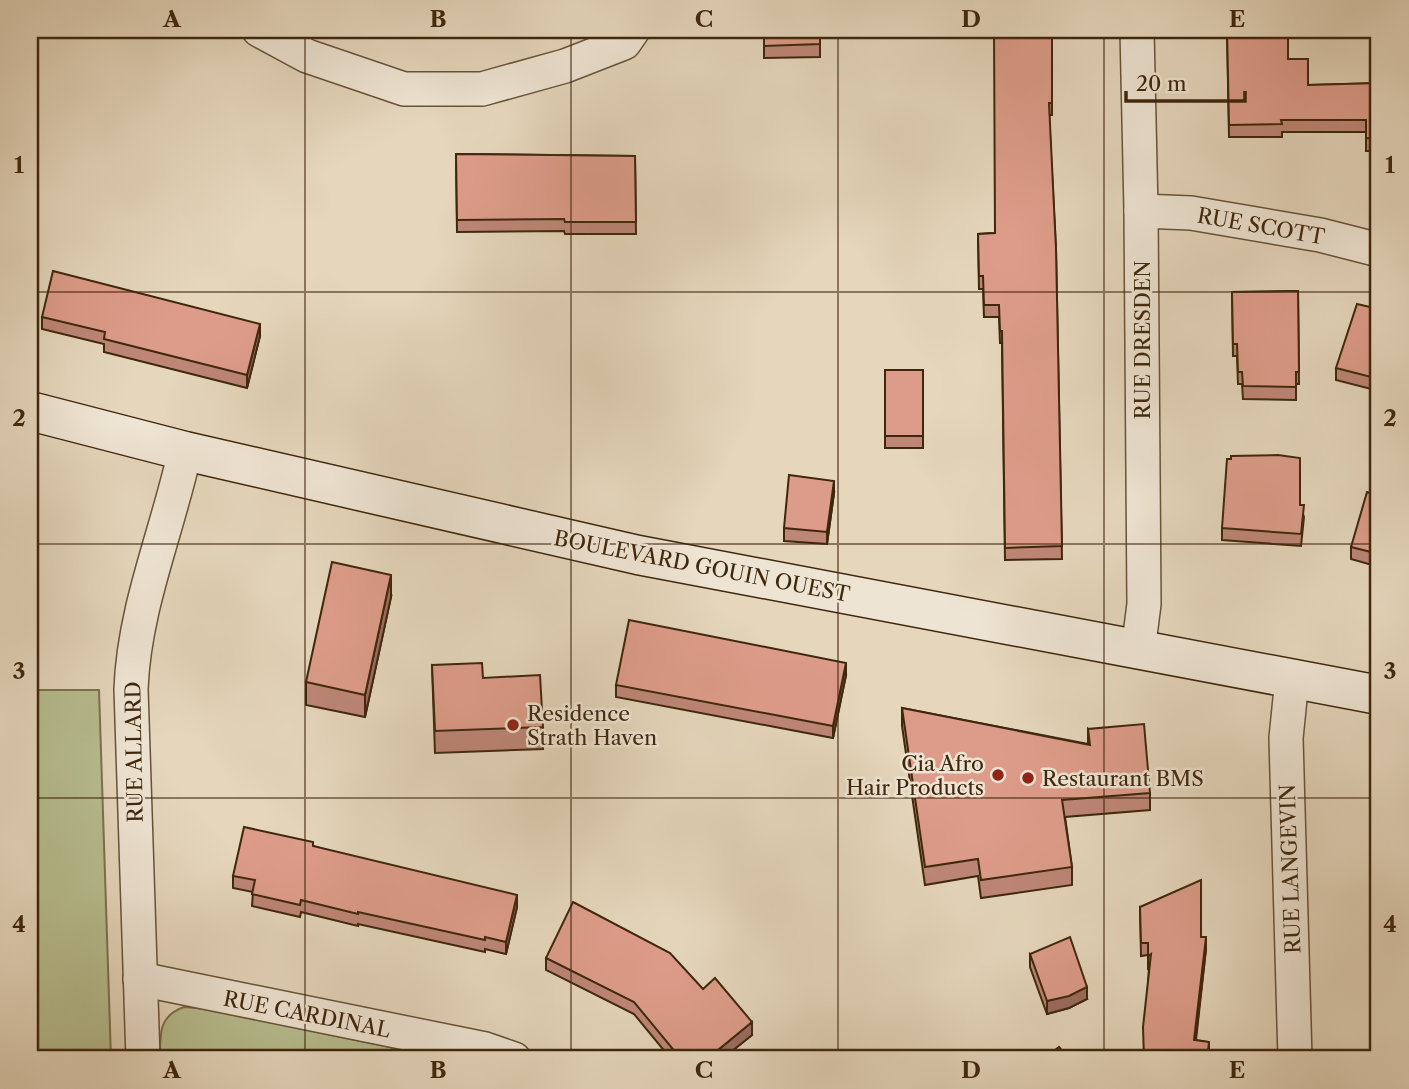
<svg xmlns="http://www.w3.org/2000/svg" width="1409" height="1089" viewBox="0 0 1409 1089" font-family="'Libre Caslon Text',serif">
	<rect width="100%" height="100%" fill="#e5d6bc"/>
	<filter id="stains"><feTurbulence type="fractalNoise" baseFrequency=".00286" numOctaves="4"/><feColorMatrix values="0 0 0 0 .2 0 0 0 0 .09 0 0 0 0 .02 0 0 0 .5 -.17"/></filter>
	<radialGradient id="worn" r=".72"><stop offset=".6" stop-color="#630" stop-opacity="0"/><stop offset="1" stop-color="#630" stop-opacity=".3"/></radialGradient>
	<g fill="#b7bd8f" stroke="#7b724e" stroke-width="2">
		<path d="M 30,690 L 99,690 L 111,1059 L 30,1059 Z"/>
		<path d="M 184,1007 L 208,1009 L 447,1059 L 160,1059 C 160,1035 158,1016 184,1007 Z"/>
	</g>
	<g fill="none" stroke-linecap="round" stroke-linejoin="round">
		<g stroke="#685338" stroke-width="36">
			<g id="street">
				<path d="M 259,30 L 307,56 L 404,89 L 482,89 L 565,66 L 624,43 L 633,30"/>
				<path d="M 1137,30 L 1141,211 L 1144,604 L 1138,651"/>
				<path d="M 1141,211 L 1191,213 L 1320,235 L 1379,250"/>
				<path d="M 1292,679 L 1286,738 L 1295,1059"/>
				<path d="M 140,979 L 485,1049 L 514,1059"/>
				<path d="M 143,1059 L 131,689 C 134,607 168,530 185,451"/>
			</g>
		</g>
		<g stroke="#3f270c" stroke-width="41">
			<path id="secondary" d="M 30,411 L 185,451 L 638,555 L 1379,695"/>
		</g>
		<use href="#street" stroke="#eee4d3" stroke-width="33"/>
		<use href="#secondary" stroke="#eee4d3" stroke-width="38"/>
	</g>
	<g fill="#be8677" stroke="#3f270c" stroke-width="2">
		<path d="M 764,30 L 820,30 L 820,57 L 764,58 Z"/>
		<path d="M 1052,30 L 1052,115 L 1049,115 L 1056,249 L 1062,559 L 1005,560 L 1002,343 L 1000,343 L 999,317 L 984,317 L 983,289 L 979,289 L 978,234 L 995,233 Z"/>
		<path d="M 1227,30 L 1288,59 L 1308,85 L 1379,83 L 1379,151 L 1366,151 L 1366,132 L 1282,132 L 1282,137 L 1229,137 Z"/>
		<path d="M 456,154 L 635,156 L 636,234 L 565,234 L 564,231 L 457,232 Z"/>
		<path d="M 1298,291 L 1299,384 L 1296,384 L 1296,400 L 1243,399 L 1242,384 L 1238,384 L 1237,356 L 1233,356 L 1232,292 Z"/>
		<path d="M 1379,309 L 1379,391 L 1336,380 L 1336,368 Z"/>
		<path d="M 42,317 L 260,336 L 247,388 L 104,352 L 104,344 L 42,329 Z"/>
		<rect x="885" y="370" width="38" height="78"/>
		<path d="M 834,493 L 827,544 L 784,541 L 784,528 Z"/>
		<path d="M 1379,496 L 1379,567 L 1351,559 L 1351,547 Z"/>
		<path d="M 1300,505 L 1304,517 L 1301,546 L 1222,540 L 1222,528 Z"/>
		<path d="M 391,597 L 365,717 L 306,705 L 306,682 Z"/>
		<path d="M 432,665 L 483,678 L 543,727 L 543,749 L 435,753 Z"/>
		<path d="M 846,675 L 833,738 L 616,697 L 616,685 Z"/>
		<path d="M 902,708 L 1088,744 L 1088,729 L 1150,793 L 1150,810 L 1065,817 L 1072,867 L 1072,885 L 981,898 L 978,876 L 925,885 L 902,726 Z"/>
		<path d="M 313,846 L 517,907 L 506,954 L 485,949 L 485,952 L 358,924 L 358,926 L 301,912 L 300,917 L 252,906 L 253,892 L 233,888 L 233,876 Z"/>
		<path d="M 1379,904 L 1379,1007 L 1376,1007 L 1373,918 Z"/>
		<path d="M 1140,907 L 1201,937 L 1206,949 L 1196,1040 L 1209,1042 L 1209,1059 L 1144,1059 L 1149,967 L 1148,968 L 1148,955 L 1141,956 Z"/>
		<path d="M 1030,954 L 1087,999 L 1069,1008 L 1047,1014 L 1030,967 Z"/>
		<path d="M 546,958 L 703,989 L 752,1035 L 722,1059 L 671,1059 L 634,1014 L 546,970 Z"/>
	</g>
	<g fill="#9b6d61" stroke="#3f270c" stroke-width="2">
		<path d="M 260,324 L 260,336 L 247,388 L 247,375 Z"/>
		<path d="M 834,481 L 834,493 L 827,544 L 827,532 Z"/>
		<path d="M 391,575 L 391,597 L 365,717 L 365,695 Z"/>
		<path d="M 846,663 L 846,675 L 833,738 L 833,726 Z"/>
		<path d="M 517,895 L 517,907 L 506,954 L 506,942 Z"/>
		<path d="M 1206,937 L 1206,949 L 1194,1052 L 1194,1040 Z"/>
		<path d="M 1151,954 L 1151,967 L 1148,968 L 1148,956 Z"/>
		<path d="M 1087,987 L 1087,999 L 1069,1008 L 1047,1014 L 1047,1001 Z"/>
		<path d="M 752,1022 L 752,1035 L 722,1059 L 707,1059 Z"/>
	</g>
	<g fill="#dd9c8a" stroke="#3f270c" stroke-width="2">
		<path d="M 764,30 L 820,30 L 820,44 L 764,46 Z"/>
		<path d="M 994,30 L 1052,30 L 1052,103 L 1049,103 L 1056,249 L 1062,546 L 1005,548 L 1002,331 L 1000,331 L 999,305 L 984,305 L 983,276 L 979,276 L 978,234 L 995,233 Z"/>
		<path d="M 1227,30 L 1288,30 L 1288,59 L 1308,59 L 1308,85 L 1379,83 L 1379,139 L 1366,138 L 1366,120 L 1281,120 L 1282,124 L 1229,125 Z"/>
		<path d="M 456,154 L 635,156 L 636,222 L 565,222 L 564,219 L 457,220 Z"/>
		<path d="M 53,271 L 260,324 L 247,375 L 104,339 L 105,332 L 42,317 Z"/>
		<path d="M 1298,291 L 1299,372 L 1296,372 L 1296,387 L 1243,386 L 1242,372 L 1238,372 L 1237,344 L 1233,344 L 1232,292 Z"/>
		<path d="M 1357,304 L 1379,309 L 1379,379 L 1336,368 Z"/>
		<rect x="885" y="370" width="38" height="66"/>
		<path d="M 1278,455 L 1300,458 L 1300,505 L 1304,505 L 1301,534 L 1222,528 L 1227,459 L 1231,459 L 1231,456 Z"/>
		<path d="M 789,475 L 834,481 L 827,532 L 784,528 Z"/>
		<path d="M 1367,492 L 1379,496 L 1379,554 L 1351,547 Z"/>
		<path d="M 332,562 L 391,575 L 365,695 L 306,682 Z"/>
		<path d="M 629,620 L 846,663 L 833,726 L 616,685 Z"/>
		<path d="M 482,663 L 483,678 L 540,675 L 543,727 L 435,731 L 432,665 Z"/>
		<path d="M 902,708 L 1090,745 L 1088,729 L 1144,724 L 1150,793 L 1062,800 L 1072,867 L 981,880 L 978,859 L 925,867 Z"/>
		<path d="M 244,827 L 313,842 L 313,846 L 517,895 L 506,942 L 485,937 L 485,940 L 358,912 L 358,914 L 301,900 L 300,905 L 252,894 L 255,880 L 233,876 Z"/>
		<path d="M 1201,880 L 1201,937 L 1206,937 L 1194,1040 L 1209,1042 L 1207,1059 L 1144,1059 L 1143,1027 L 1151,954 L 1148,956 L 1148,943 L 1141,943 L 1140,907 Z"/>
		<path d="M 573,902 L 670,953 L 703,989 L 715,978 L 752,1022 L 707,1059 L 681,1059 L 634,1002 L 546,958 Z"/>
		<path d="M 1373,904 L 1379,904 L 1379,993 L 1376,993 Z"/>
		<path d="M 1070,937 L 1087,987 L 1069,996 L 1047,1001 L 1030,954 Z"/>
		<path d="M 1059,1047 L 1069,1059 L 1044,1059 Z"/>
	</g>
	<path fill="none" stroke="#3f270c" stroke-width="2" stroke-opacity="0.55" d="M 305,30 L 305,1059M 571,30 L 571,1059M 838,30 L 838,1059M 1104,30 L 1104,1059M 30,292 L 1379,292M 30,544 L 1379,544M 30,798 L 1379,798"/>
	<g fill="#8f2418" stroke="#eee4d3" stroke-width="2.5">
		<circle cx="513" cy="725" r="7"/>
		<circle cx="998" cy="775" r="7"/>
		<circle cx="1028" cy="778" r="7"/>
	</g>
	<g text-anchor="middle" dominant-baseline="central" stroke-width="5" stroke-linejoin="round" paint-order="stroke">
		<g font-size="21" fill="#3f270c" stroke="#eee4d3">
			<text transform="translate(1261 226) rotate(10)">RUE SCOTT</text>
			<text transform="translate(1142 340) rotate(-90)">RUE DRESDEN</text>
			<text transform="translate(702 566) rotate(11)">BOULEVARD GOUIN OUEST</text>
			<text transform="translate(134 752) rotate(-91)">RUE ALLARD</text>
			<text transform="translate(1290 869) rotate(-92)">RUE LANGEVIN</text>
			<text transform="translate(307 1014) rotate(11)">RUE CARDINAL</text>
		</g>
		<g font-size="21" fill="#3f270c" stroke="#eee4d3" text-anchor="start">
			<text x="527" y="713">Residence<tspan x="527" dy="24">Strath Haven</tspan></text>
			<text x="984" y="763" text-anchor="end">Cia Afro<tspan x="984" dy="24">Hair Products</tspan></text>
			<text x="1042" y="778">Restaurant BMS</text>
		</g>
	</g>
	<rect width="1409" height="1089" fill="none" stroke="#e5d6bc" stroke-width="77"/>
	<path d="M1126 91v10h119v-10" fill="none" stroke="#3f270c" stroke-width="3.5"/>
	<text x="1136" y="91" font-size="21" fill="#3f270c" stroke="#eee4d3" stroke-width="5" paint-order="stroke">20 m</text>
	<rect x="38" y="38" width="1332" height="1012" fill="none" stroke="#3f270c" stroke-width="2.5"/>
	<g font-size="23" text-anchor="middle" font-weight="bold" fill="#3f270c">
		<text x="172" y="27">A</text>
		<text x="438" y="27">B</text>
		<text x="704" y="27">C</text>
		<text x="971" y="27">D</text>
		<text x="1237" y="27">E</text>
		<text x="19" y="173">1</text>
		<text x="1390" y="173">1</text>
		<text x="19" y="426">2</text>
		<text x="1390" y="426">2</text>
		<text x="19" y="679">3</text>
		<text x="1390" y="679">3</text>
		<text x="19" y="932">4</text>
		<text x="1390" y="932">4</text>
		<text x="172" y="1078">A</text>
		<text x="438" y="1078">B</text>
		<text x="704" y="1078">C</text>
		<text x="971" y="1078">D</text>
		<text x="1237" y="1078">E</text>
	</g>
	<rect width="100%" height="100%" filter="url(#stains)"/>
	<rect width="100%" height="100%" fill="url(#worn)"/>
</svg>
